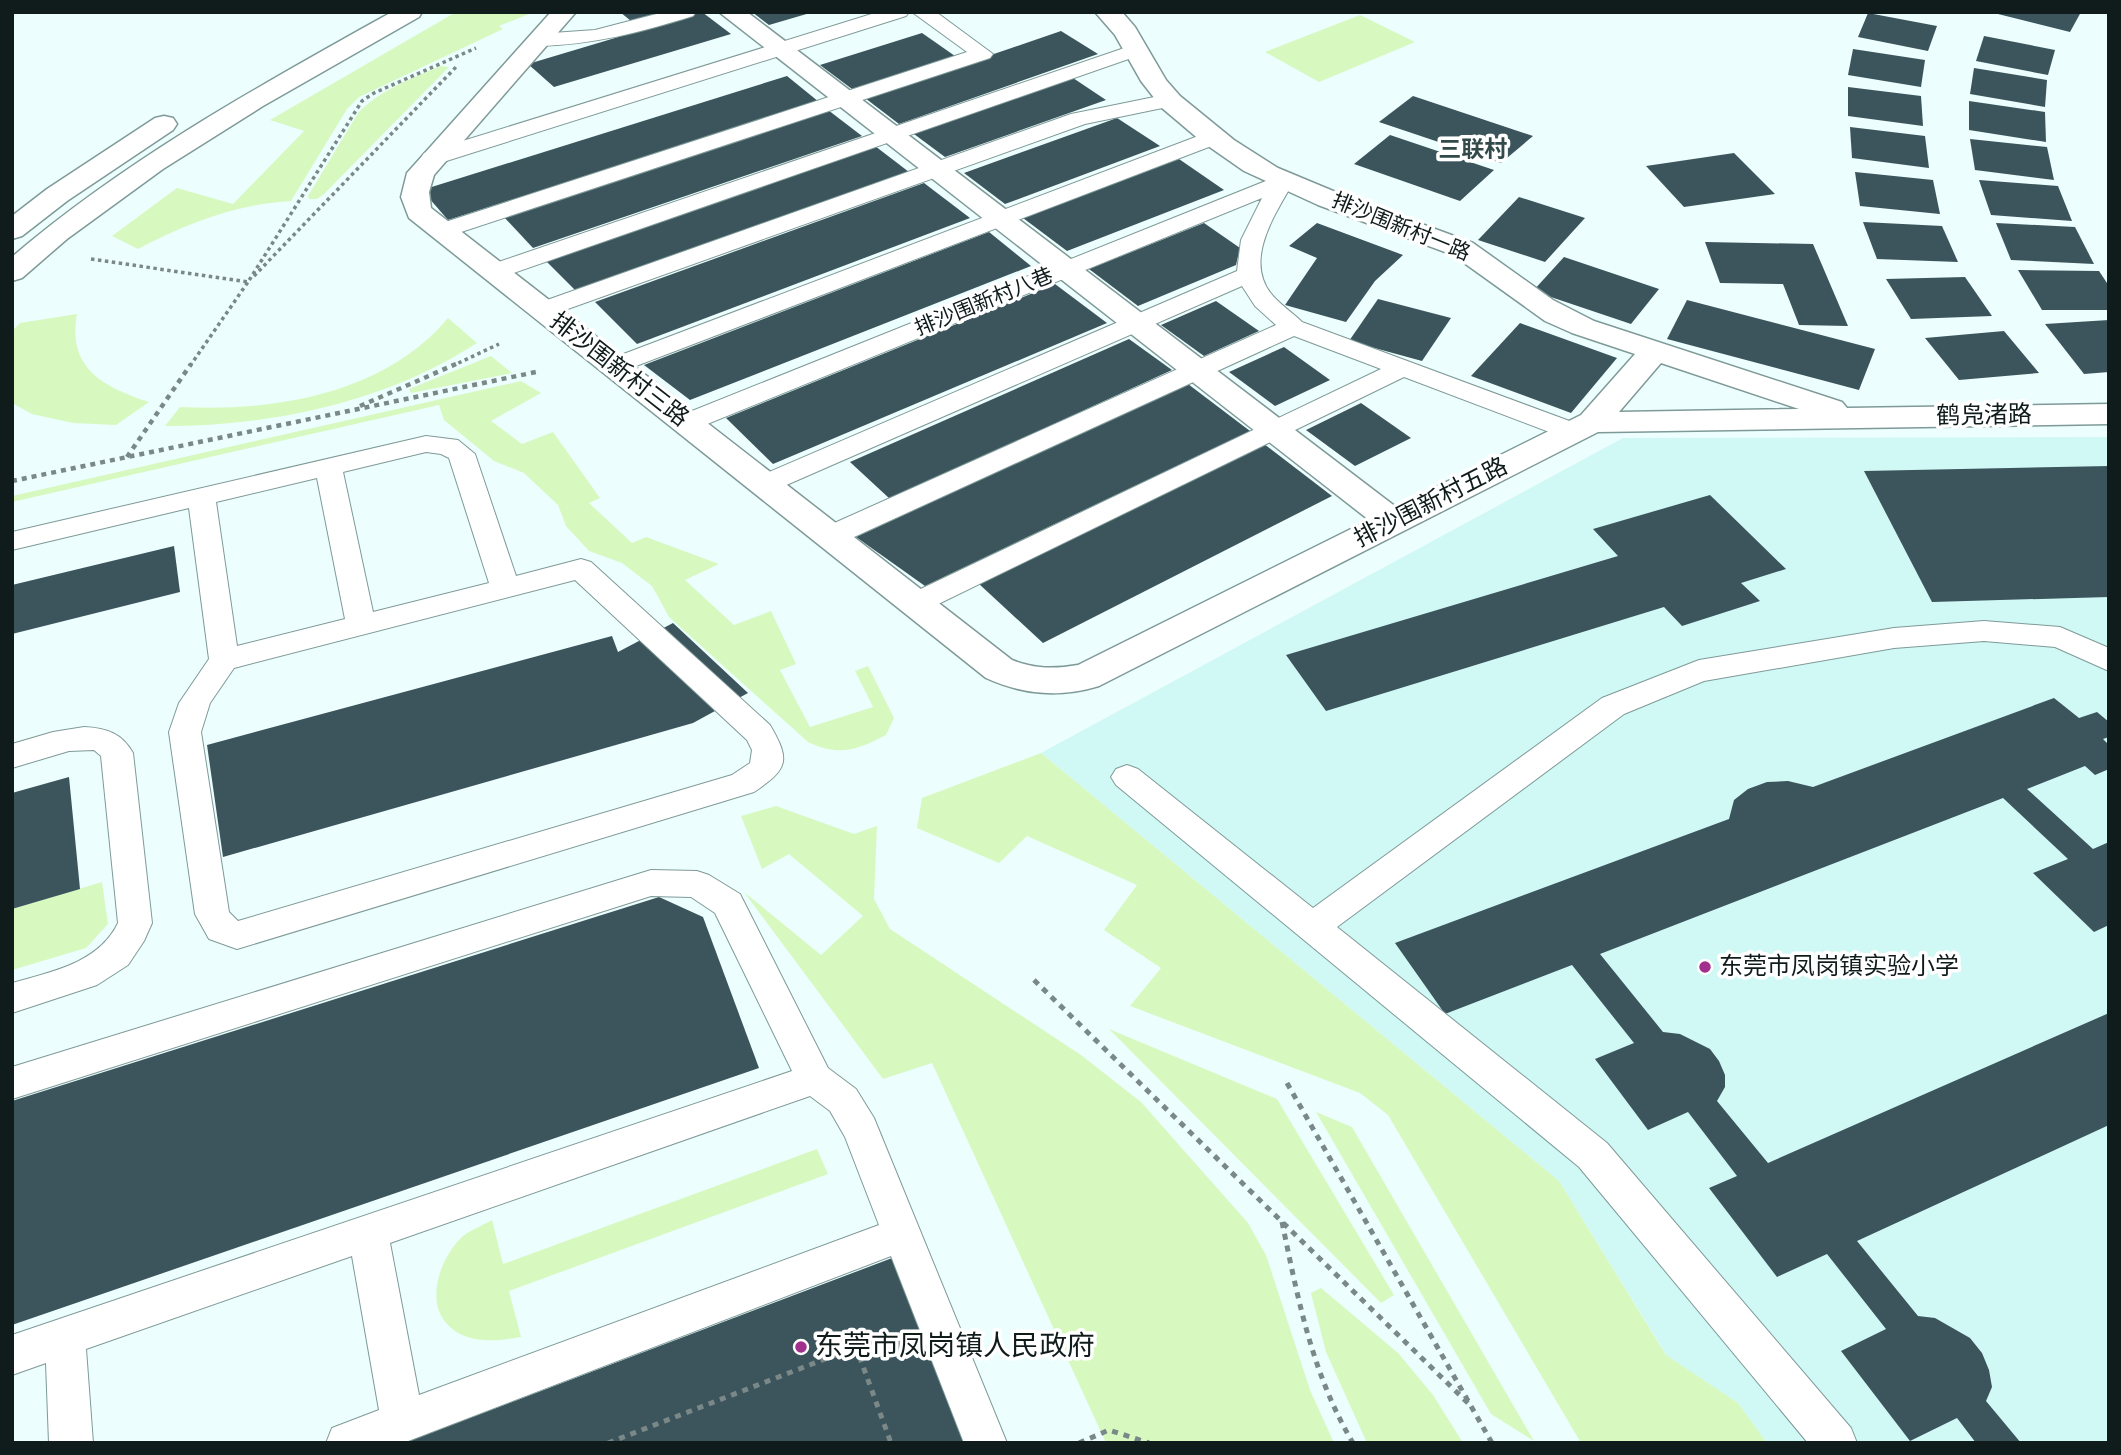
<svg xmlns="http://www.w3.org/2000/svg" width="2121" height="1455" viewBox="0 0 2121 1455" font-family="'Alegreya Sans','Noto Sans SC',sans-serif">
	<rect width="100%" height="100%" fill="#ecfefd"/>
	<path fill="#d0f8f5" d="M 2109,437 L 2109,1443 L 1767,1443 L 1738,1403 L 1667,1356 L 1559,1181 L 1041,753 L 1623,438 Z"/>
	<g fill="#d7f9c0">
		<path d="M 456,12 L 534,12 L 499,26 L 503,29 L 359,97 L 347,109 L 291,201 C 236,204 185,224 138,249 L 112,236 L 177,188 L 233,204 L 304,131 L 270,120 Z"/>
		<path d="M 1360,15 L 1415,42 L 1319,82 L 1265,52 Z"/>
		<path d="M 440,66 L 449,67 L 323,195 L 317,199 L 309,199 L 308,196 L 358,113 C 380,90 411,79 440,66 Z"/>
		<path d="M 77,314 C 67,369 104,387 149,402 L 116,425 L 73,423 L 32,414 L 12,403 L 12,331 L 20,323 Z"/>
		<path d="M 448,318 L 477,343 C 386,402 273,426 165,426 L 180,407 C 273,412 385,394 448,318 Z"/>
		<path d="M 491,356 L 512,373 L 411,393 L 409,389 Z"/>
		<path d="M 521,381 L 541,393 L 491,421 L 522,444 L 553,432 L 600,498 L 589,503 L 632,543 L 646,537 L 719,564 L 685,580 L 734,625 L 771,611 L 796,664 L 780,670 L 810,727 L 873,707 L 855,671 L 868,666 L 894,718 L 886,735 C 857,750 839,757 808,742 L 669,617 L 652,586 L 622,563 L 589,551 L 566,526 L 558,505 L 524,473 L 494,461 L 444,420 L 439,405 L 12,502 L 12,496 Z"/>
		<path d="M 1041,753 L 1559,1181 L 1666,1355 L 1738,1403 L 1767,1443 L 1581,1443 L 1388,1115 L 1360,1093 L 1130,1006 L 1161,968 L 1104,930 L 1137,885 L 1027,836 L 999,863 L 917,828 L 922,798 Z"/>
		<path d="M 776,806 L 854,834 L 877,826 L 874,899 L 890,929 L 1081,1055 L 1141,1102 L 1248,1223 L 1266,1255 L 1310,1390 L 1334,1443 L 1106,1443 L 932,1063 L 883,1079 L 744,892 L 821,955 L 863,916 L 789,854 L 762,869 L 741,816 Z"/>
		<path d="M 102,882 L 108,924 L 86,948 L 12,970 L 12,909 Z"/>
		<path d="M 1109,1029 L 1277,1099 L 1394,1295 L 1381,1303 Z"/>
		<path d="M 1316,1112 L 1352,1127 L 1534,1441 L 1491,1414 Z"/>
		<path d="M 817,1149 L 828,1174 L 509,1291 L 521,1337 C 497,1341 467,1345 448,1325 C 424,1301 441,1256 463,1236 C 471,1230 483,1225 492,1220 L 503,1264 Z"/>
		<path d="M 1321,1288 L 1398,1353 L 1433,1395 L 1463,1443 L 1367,1443 L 1326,1352 L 1311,1293 Z"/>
	</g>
	<g fill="#3c545c">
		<path d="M 620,12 L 657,12 L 657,13 L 631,21 Z"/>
		<path d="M 702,12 L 731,34 L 554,87 L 528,64 Z"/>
		<path d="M 752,12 L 809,12 L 810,13 L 769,25 Z"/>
		<path d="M 1990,12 L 2081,12 L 2070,32 Z"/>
		<path d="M 1868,13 L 1937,26 L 1928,51 L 1858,37 Z"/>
		<path d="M 1061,31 L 1098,54 L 899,124 L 865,98 Z"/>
		<path d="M 922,33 L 955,56 L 852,89 L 820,65 Z"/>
		<path d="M 1984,36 L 2055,50 L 2048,75 L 1976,61 Z"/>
		<path d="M 1853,49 L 1925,60 L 1921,87 L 1848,75 Z"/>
		<path d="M 1974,68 L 2047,80 L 2045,107 L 1970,94 Z"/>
		<path d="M 787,76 L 819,102 L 448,220 L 422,190 Z"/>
		<path d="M 1073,78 L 1106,100 L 945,157 L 914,134 Z"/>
		<path d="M 1848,87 L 1921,96 L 1923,126 L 1848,116 Z"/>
		<path d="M 1413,96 L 1533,136 L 1501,163 L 1379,122 Z"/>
		<path d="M 1969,101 L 2045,112 L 2046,142 L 1969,130 Z"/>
		<path d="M 828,110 L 862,136 L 533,248 L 504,217 Z"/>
		<path d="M 1117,118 L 1160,146 L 1005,204 L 964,173 Z"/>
		<path d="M 1850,127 L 1925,136 L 1929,168 L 1852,158 Z"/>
		<path d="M 1390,135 L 1494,170 L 1460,201 L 1354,164 Z"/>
		<path d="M 1970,139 L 2047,147 L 2054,180 L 1975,170 Z"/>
		<path d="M 875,146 L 909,172 L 575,290 L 546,261 Z"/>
		<path d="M 1734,153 L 1775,194 L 1684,207 L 1646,166 Z"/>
		<path d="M 1179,159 L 1224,190 L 1067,251 L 1023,218 Z"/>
		<path d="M 1855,172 L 1933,180 L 1940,214 L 1860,206 Z"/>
		<path d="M 1979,180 L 2058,186 L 2072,221 L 1991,215 Z"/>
		<path d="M 924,183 L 970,218 L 637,344 L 595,302 Z"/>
		<path d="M 1519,197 L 1585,218 L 1545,262 L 1478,240 Z"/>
		<path d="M 1863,222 L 1942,226 L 1958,262 L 1877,259 Z"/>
		<path d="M 1204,223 L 1240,248 L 1236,265 L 1138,306 L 1089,269 Z"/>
		<path d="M 1317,223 L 1403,255 L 1375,281 L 1346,322 L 1285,305 L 1317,258 L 1289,246 Z"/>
		<path d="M 1996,223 L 2075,227 L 2094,264 L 2011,260 Z"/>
		<path d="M 989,232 L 1031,266 L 690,400 L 644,365 Z"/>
		<path d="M 1705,242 L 1813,244 L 1848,326 L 1799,325 L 1783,284 L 1720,283 Z"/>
		<path d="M 1564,257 L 1659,289 L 1631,324 L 1533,291 Z"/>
		<path d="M 2018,270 L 2099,271 L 2109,286 L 2109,310 L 2042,310 Z"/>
		<path d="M 1965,277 L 1992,316 L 1911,319 L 1886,279 Z"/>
		<path d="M 1055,284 L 1107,323 L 773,464 L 726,418 Z"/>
		<path d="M 1378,299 L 1451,318 L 1422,361 L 1349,341 Z"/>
		<path d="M 1687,300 L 1875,349 L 1859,390 L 1667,339 Z"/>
		<path d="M 1216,301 L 1259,331 L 1204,356 L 1161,325 Z"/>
		<path d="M 2109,320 L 2109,372 L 2084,374 L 2045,324 Z"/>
		<path d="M 1520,323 L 1617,358 L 1571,413 L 1471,376 Z"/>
		<path d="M 2004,331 L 2039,373 L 1959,380 L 1925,338 Z"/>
		<path d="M 1129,339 L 1172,370 L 890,499 L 850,462 Z"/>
		<path d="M 1284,347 L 1330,380 L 1275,406 L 1229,372 Z"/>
		<path d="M 1188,384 L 1250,431 L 925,586 L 856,537 Z"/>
		<path d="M 1361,403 L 1411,438 L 1355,466 L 1306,430 Z"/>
		<path d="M 1264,444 L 1332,496 L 1043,643 L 978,583 Z"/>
		<path d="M 2109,466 L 2109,597 L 1932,602 L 1864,471 Z"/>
		<path d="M 1710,495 L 1786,569 L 1741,583 L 1760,601 L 1682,626 L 1664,607 L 1326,711 L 1286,655 L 1618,556 L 1593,529 Z"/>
		<path d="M 174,546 L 180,592 L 12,634 L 12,585 Z"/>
		<path d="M 673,623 L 748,693 L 693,723 L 223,857 L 207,745 L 612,636 L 618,652 Z"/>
		<path d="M 2054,698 L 2079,718 L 2097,712 L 2109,722 L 2109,737 L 2103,739 L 2109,745 L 2109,769 L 2095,775 L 2085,766 L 2027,789 L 2093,849 L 2109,842 L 2109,925 L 2094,932 L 2033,873 L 2068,859 L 2003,798 L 1600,954 L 1663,1032 L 1680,1034 L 1710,1049 L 1719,1061 L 1725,1075 L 1725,1087 L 1717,1101 L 1768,1163 L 2109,1013 L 2109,1125 L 1857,1241 L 1918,1316 L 1935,1318 L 1970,1338 L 1982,1353 L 1989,1370 L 1992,1387 L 1986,1401 L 2021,1443 L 1976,1443 L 1957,1418 L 1910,1441 L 1841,1351 L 1886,1329 L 1827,1254 L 1777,1277 L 1709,1188 L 1737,1176 L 1688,1112 L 1648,1130 L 1595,1059 L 1634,1043 L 1572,965 L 1445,1014 L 1395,943 L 1729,819 L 1734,800 L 1748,789 L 1767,782 L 1788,781 L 1813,787 Z"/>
		<path d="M 69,777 L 80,889 L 12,909 L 12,793 Z"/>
		<path d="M 659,897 L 703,917 L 759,1068 L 12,1325 L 12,1101 Z"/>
		<path d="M 908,1252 L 985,1443 L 404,1443 Z"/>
	</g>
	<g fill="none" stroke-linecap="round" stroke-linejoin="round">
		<g stroke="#7e9a98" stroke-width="2">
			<g id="service">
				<path d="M 664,12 L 696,12 L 693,16 C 642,32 592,45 538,46 L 531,44 L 528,40 L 531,36 L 538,34 L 595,30 Z"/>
				<path d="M 878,12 L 909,12 L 906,16 L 440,163 L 424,163 L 421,158 L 424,153 Z"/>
				<path d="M 912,12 L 936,12 L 993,54 L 990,58 L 449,236 L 433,236 L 429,231 L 433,226 L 967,52 Z"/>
				<path d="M 1136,44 L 1143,46 L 1146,50 L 1143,54 L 502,277 L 493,279 L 484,277 L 481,272 L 484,267 Z"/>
				<path d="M 1169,94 L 1177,95 L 1180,100 L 1177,105 L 1085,124 L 551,315 L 542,317 L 533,315 L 530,310 L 533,305 L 1071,114 Z"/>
				<path d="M 1214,130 L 1222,132 L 1225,137 L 1222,142 L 623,371 L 614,374 L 605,371 L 601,366 L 605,361 Z"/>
				<path d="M 1283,174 L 1291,176 L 1294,181 C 1276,213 1242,261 1273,296 C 1282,306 1293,313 1302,322 L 1583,426 L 1587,432 L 1583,438 L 1574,440 L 1565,438 L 1404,377 L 926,610 L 916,613 L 906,610 L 901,603 L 906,596 L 1381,369 L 1294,336 L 841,543 L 831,545 L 821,543 L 817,536 L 821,529 L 1276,325 L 1255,306 L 1242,286 L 775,490 L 765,493 L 755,490 L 751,484 L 755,478 L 1237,271 L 1241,240 L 1262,198 L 695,429 L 686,431 L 677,429 L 673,423 L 677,417 Z"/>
				<path d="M 426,436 L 458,440 L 475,454 L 516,576 L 581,559 L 591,562 L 770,725 C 791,761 788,769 754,792 L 237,949 L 209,939 L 195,914 L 169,732 L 179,703 L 209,659 L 189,508 L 12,550 L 12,532 ZM 426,452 L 441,454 L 449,458 L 489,583 L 373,612 L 343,472 ZM 317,478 L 345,619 L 237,646 L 216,502 ZM 575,580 L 747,740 L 752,750 L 750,763 L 732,775 L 238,921 L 229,912 L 201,732 L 210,703 L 234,668 Z"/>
				<path d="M 1984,621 L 2060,627 L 2109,648 L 2109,671 L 2055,647 L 1984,641 L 1894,648 L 1704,681 L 1624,714 L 1337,927 L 1607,1143 L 1851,1428 L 1857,1443 L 1808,1443 L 1579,1167 L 1116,785 L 1111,777 L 1116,769 L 1127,765 L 1138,769 L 1313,908 L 1602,698 L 1699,660 L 1894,628 Z"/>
				<path d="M 84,727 C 106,728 122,733 133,753 L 152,923 L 144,941 L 128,965 L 97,985 L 12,1013 L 12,983 C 51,972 99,963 118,923 L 101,756 L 94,750 L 69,751 L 12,768 L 12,744 L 53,732 Z"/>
				<path d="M 651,870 L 697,871 L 709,875 L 740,894 L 828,1068 L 856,1089 L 874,1118 L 1007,1443 L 964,1443 L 891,1256 L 403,1443 L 326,1443 L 332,1428 L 379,1410 L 352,1256 L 86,1349 L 93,1443 L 49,1443 L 46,1363 L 12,1375 L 12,1335 L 792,1071 L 715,913 L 691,897 L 651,896 L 12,1099 L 12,1067 ZM 810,1096 L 830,1111 L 845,1137 L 879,1225 L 419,1395 L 390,1243 Z"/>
			</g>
		</g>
		<g stroke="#7e9a98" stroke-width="3">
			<path id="minor" d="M 551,12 L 576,12 L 434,175 L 429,192 L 431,208 L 1012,660 C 1035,669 1054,669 1078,665 L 1369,520 L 719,12 L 747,12 L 1396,507 L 1581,415 L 1635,354 L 1572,333 L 1545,321 L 1453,255 L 1318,205 L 1244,171 L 1201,141 L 1162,108 L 1141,81 L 1115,35 L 1095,12 L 1122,12 L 1135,27 L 1166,80 L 1180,96 L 1234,140 L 1278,168 L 1338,193 L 1473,243 L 1553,300 L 1594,321 L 1842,402 L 1847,408 L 2109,404 L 2109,424 L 1598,432 L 1099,686 C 1059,698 1024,695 986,678 L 409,218 L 401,197 L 407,173 ZM 1661,363 L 1799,409 L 1619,412 Z"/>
		</g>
		<g stroke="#7e9a98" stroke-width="3">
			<g id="tertiary">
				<path d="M 392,12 L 422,12 L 419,17 L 263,106 L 163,169 L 67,239 L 22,278 L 12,281 L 12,257 C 128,158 259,86 392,12 Z"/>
				<path d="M 164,116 L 173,118 L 177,124 L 173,130 L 67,201 L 22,236 L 12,239 L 12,216 L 47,189 L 155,118 Z"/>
			</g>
		</g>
		<g stroke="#7a8888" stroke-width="3.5" stroke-dasharray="3.5 3.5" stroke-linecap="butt">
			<path d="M 91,259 L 248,282 L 362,101 L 374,93 L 476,48"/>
			<path d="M 254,276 L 457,66"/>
			<path d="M 190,366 L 248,282"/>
			<path d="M 452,366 L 499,344"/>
		</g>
		<g stroke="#7a8888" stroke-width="4.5" stroke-dasharray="5 5" stroke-linecap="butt">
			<path d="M 360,406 L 456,364"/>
			<path d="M 127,457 L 191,364"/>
			<path d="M 12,481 L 536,372"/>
		</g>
		<g stroke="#7a8888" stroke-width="5" stroke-dasharray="6 6" stroke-linecap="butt">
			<path d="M 1034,980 L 1472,1407"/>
			<path d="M 1287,1083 L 1492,1443"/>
			<path d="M 1282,1222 C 1298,1299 1312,1374 1353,1443"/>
			<path d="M 608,1443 L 856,1347 L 891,1443"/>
			<path d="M 1079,1443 L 1109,1430 L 1149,1443"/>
		</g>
		<use href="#service" fill="#fff" fill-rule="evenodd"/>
		<use href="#minor" fill="#fff" fill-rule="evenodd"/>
		<use href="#tertiary" fill="#fff" fill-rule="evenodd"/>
	</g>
	<g fill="#a02f8d" stroke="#fff" stroke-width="2.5">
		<circle cx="1705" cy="967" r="7"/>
		<circle cx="801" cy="1347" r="7"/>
	</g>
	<g text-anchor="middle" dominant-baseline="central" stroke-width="7" stroke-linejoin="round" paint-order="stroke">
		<g font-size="21" fill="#101b1b" stroke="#fff">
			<text transform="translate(1401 227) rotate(22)">排沙围新村一路</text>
			<text transform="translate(984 302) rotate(-22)">排沙围新村八巷</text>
		</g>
		<g font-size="23" font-weight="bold" fill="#324b4a" stroke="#fff">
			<text x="1473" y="150">三联村</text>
		</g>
		<g font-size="24" fill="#101b1b" stroke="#fff">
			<text transform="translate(619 370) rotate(38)">排沙围新村三路</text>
			<text transform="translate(1984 416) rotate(-1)">鹤凫渚路</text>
			<text transform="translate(1431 503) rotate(-27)">排沙围新村五路</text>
		</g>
		<g font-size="24" fill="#101b1b" stroke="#fff" text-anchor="start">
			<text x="1719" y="967">东莞市凤岗镇实验小学</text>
		</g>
		<g font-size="28" fill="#101b1b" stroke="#fff" text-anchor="start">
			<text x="815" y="1347">东莞市凤岗镇人民政府</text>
		</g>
	</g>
	<rect width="2121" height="1455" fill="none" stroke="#101b1b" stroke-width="28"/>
</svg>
